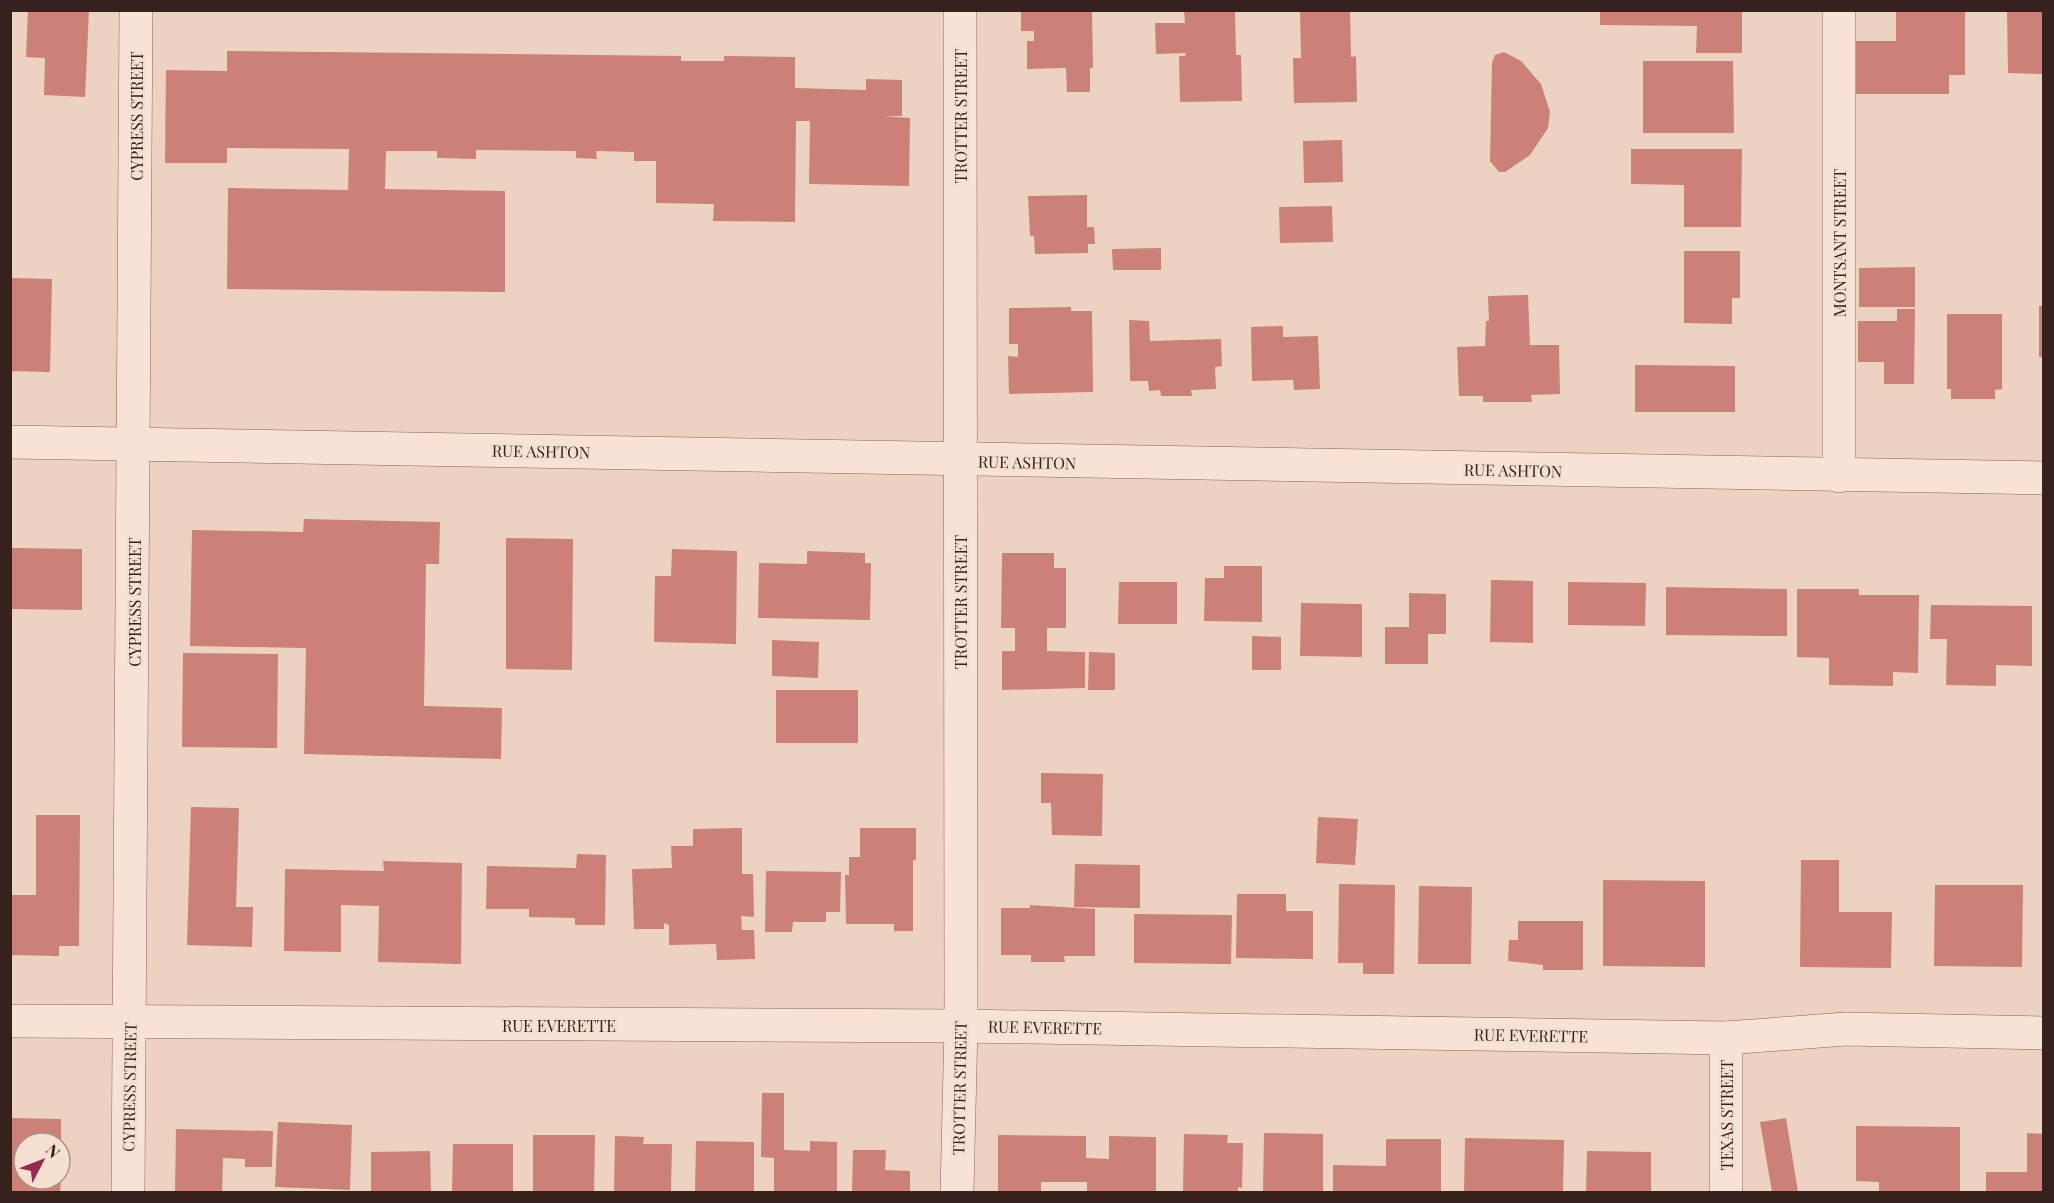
<svg xmlns="http://www.w3.org/2000/svg" width="2054" height="1203" viewBox="0 0 2054 1203" font-family="'Playfair Display',serif">
	<rect width="100%" height="100%" fill="#edd2c2"/>
	<g fill="#cb8078">
		<path d="M 28,10 L 89,10 L 85,97 L 44,95 L 45,58 L 26,57 Z"/>
		<path d="M 1021,10 L 1092,10 L 1093,68 L 1090,68 L 1090,92 L 1067,92 L 1066,68 L 1027,69 L 1027,41 L 1034,41 L 1034,31 L 1021,31 Z"/>
		<path d="M 1184,10 L 1235,10 L 1236,55 L 1241,55 L 1242,101 L 1180,102 L 1179,56 L 1185,56 L 1186,53 L 1156,54 L 1155,23 L 1185,23 Z"/>
		<path d="M 1300,10 L 1350,10 L 1351,57 L 1356,56 L 1357,102 L 1294,103 L 1293,58 L 1301,58 Z"/>
		<path d="M 1600,10 L 1742,10 L 1742,53 L 1696,53 L 1697,26 L 1600,25 Z"/>
		<path d="M 1896,10 L 1965,10 L 1965,75 L 1949,75 L 1949,94 L 1853,94 L 1853,41 L 1896,41 Z"/>
		<path d="M 2007,10 L 2044,10 L 2044,74 L 2008,73 Z"/>
		<path d="M 227,51 L 681,56 L 681,61 L 724,61 L 724,56 L 795,57 L 795,88 L 866,90 L 866,79 L 902,80 L 902,116 L 883,116 L 910,118 L 909,186 L 809,184 L 810,121 L 796,121 L 795,222 L 713,221 L 714,204 L 656,203 L 656,161 L 634,161 L 634,152 L 596,151 L 597,159 L 576,158 L 576,151 L 476,150 L 476,159 L 437,158 L 437,151 L 386,151 L 385,189 L 505,191 L 505,292 L 227,289 L 228,188 L 348,190 L 349,149 L 227,148 L 227,163 L 165,163 L 166,70 L 227,71 Z"/>
		<path d="M 1504,52 L 1521,61 L 1541,84 L 1550,112 L 1548,128 L 1530,155 L 1505,172 L 1499,172 L 1490,161 L 1492,63 L 1495,55 Z"/>
		<path d="M 1643,61 L 1733,61 L 1734,133 L 1643,133 Z"/>
		<path d="M 1342,140 L 1343,182 L 1304,183 L 1303,141 Z"/>
		<path d="M 1631,149 L 1742,149 L 1741,227 L 1684,227 L 1684,185 L 1631,184 Z"/>
		<path d="M 1087,195 L 1087,227 L 1094,227 L 1095,244 L 1088,244 L 1088,253 L 1035,254 L 1034,236 L 1030,236 L 1028,196 Z"/>
		<path d="M 1332,206 L 1333,242 L 1280,243 L 1279,207 Z"/>
		<path d="M 1161,248 L 1161,270 L 1113,270 L 1112,249 Z"/>
		<path d="M 1684,251 L 1740,251 L 1740,298 L 1732,298 L 1732,324 L 1684,323 Z"/>
		<path d="M 1915,267 L 1915,307 L 1859,307 L 1859,268 Z"/>
		<path d="M 10,278 L 52,279 L 50,372 L 10,371 Z"/>
		<path d="M 1528,295 L 1530,345 L 1559,345 L 1560,394 L 1531,395 L 1532,402 L 1483,402 L 1483,396 L 1459,396 L 1457,347 L 1485,346 L 1486,321 L 1489,321 L 1488,296 Z"/>
		<rect x="2039" y="306" width="5" height="51"/>
		<path d="M 1071,307 L 1071,311 L 1092,311 L 1093,392 L 1009,394 L 1008,356 L 1018,357 L 1018,344 L 1009,344 L 1009,308 Z"/>
		<path d="M 1897,309 L 1915,309 L 1914,384 L 1884,384 L 1884,362 L 1858,362 L 1858,321 L 1897,321 Z"/>
		<path d="M 1947,314 L 2002,314 L 2002,389 L 1995,390 L 1995,399 L 1951,399 L 1951,389 L 1947,389 Z"/>
		<path d="M 1129,320 L 1149,321 L 1150,341 L 1221,339 L 1222,366 L 1215,367 L 1216,389 L 1191,390 L 1192,396 L 1161,396 L 1160,390 L 1149,391 L 1148,381 L 1130,381 Z"/>
		<path d="M 1283,326 L 1283,337 L 1318,336 L 1320,389 L 1294,390 L 1293,380 L 1252,381 L 1251,327 Z"/>
		<path d="M 1635,365 L 1735,366 L 1735,412 L 1635,412 Z"/>
		<path d="M 304,519 L 440,522 L 439,564 L 426,564 L 424,706 L 502,708 L 501,759 L 304,754 L 306,648 L 190,646 L 192,530 L 303,532 Z"/>
		<path d="M 506,538 L 573,539 L 572,670 L 506,669 Z"/>
		<path d="M 10,548 L 82,549 L 82,610 L 10,609 Z"/>
		<path d="M 672,549 L 737,551 L 736,644 L 654,642 L 655,576 L 671,576 Z"/>
		<path d="M 807,551 L 865,553 L 865,563 L 871,563 L 870,620 L 758,618 L 759,563 L 807,564 Z"/>
		<path d="M 1002,553 L 1054,553 L 1054,568 L 1066,568 L 1066,628 L 1047,628 L 1047,651 L 1085,652 L 1085,688 L 1002,690 L 1002,651 L 1015,651 L 1015,628 L 1001,628 Z"/>
		<path d="M 1224,566 L 1262,566 L 1262,622 L 1204,621 L 1205,578 L 1224,578 Z"/>
		<path d="M 1491,580 L 1533,581 L 1533,643 L 1490,642 Z"/>
		<path d="M 1119,582 L 1177,582 L 1177,624 L 1118,624 Z"/>
		<path d="M 1568,582 L 1646,583 L 1645,626 L 1568,625 Z"/>
		<path d="M 1666,587 L 1787,589 L 1787,636 L 1666,635 Z"/>
		<path d="M 1797,589 L 1859,589 L 1859,595 L 1919,595 L 1918,673 L 1893,672 L 1893,686 L 1829,685 L 1829,658 L 1797,657 Z"/>
		<path d="M 1409,593 L 1446,594 L 1446,634 L 1428,634 L 1428,664 L 1385,664 L 1385,627 L 1409,627 Z"/>
		<path d="M 1301,603 L 1362,604 L 1362,657 L 1300,656 Z"/>
		<path d="M 1931,605 L 2032,606 L 2032,666 L 1996,665 L 1996,686 L 1946,685 L 1947,639 L 1930,639 Z"/>
		<path d="M 1252,636 L 1281,637 L 1281,670 L 1252,670 Z"/>
		<path d="M 772,640 L 819,642 L 818,678 L 772,676 Z"/>
		<path d="M 1089,652 L 1115,653 L 1115,690 L 1088,690 Z"/>
		<path d="M 183,653 L 278,654 L 277,748 L 182,747 Z"/>
		<rect x="776" y="690" width="82" height="53"/>
		<path d="M 1041,773 L 1103,774 L 1102,836 L 1052,835 L 1051,803 L 1041,803 Z"/>
		<path d="M 191,807 L 239,808 L 236,907 L 253,907 L 252,947 L 187,945 Z"/>
		<path d="M 36,815 L 80,815 L 79,946 L 59,946 L 59,956 L 10,955 L 10,895 L 36,895 Z"/>
		<path d="M 1318,817 L 1358,819 L 1355,865 L 1316,863 Z"/>
		<path d="M 742,828 L 742,874 L 753,874 L 754,917 L 741,916 L 742,930 L 754,930 L 755,959 L 717,960 L 716,944 L 669,945 L 669,925 L 664,923 L 664,929 L 634,929 L 632,869 L 672,868 L 671,846 L 693,846 L 693,829 Z"/>
		<path d="M 860,828 L 916,828 L 916,860 L 913,860 L 913,931 L 894,931 L 894,924 L 846,924 L 845,875 L 849,875 L 849,857 L 860,857 Z"/>
		<path d="M 577,854 L 606,855 L 605,925 L 575,925 L 575,918 L 529,917 L 529,909 L 486,909 L 487,866 L 576,868 Z"/>
		<path d="M 1801,860 L 1839,860 L 1839,912 L 1892,912 L 1891,968 L 1800,967 Z"/>
		<path d="M 383,861 L 462,863 L 461,964 L 378,962 L 379,906 L 341,905 L 341,952 L 284,951 L 285,869 L 384,871 Z"/>
		<path d="M 1075,864 L 1140,865 L 1140,908 L 1074,907 Z"/>
		<path d="M 766,871 L 841,872 L 840,912 L 826,912 L 826,922 L 793,922 L 792,932 L 765,932 Z"/>
		<path d="M 1603,880 L 1705,881 L 1705,967 L 1603,966 Z"/>
		<path d="M 1339,884 L 1395,885 L 1394,974 L 1363,974 L 1363,963 L 1338,963 Z"/>
		<path d="M 1935,885 L 2023,885 L 2022,967 L 1934,966 Z"/>
		<path d="M 1419,886 L 1472,887 L 1471,964 L 1418,964 Z"/>
		<path d="M 1237,894 L 1286,894 L 1286,911 L 1313,911 L 1313,959 L 1236,958 Z"/>
		<path d="M 1030,905 L 1095,909 L 1095,956 L 1064,956 L 1065,962 L 1031,962 L 1031,955 L 1001,955 L 1001,908 L 1030,908 Z"/>
		<path d="M 1134,914 L 1232,915 L 1231,964 L 1134,963 Z"/>
		<path d="M 1518,921 L 1583,921 L 1583,970 L 1543,970 L 1543,965 L 1508,961 L 1509,940 L 1518,940 Z"/>
		<path d="M 762,1093 L 784,1093 L 784,1150 L 810,1151 L 810,1141 L 837,1142 L 837,1192 L 774,1192 L 774,1158 L 761,1157 Z"/>
		<path d="M 10,1118 L 61,1119 L 61,1143 L 24,1143 L 24,1179 L 61,1179 L 60,1192 L 10,1192 Z"/>
		<path d="M 1786,1118 L 1798,1192 L 1772,1192 L 1760,1122 Z"/>
		<path d="M 278,1122 L 352,1125 L 350,1190 L 275,1187 Z"/>
		<path d="M 1856,1126 L 1960,1127 L 1960,1192 L 1879,1192 L 1879,1182 L 1856,1181 Z"/>
		<path d="M 176,1129 L 273,1131 L 272,1167 L 245,1167 L 245,1159 L 223,1158 L 222,1192 L 175,1192 Z"/>
		<path d="M 1264,1133 L 1323,1134 L 1323,1192 L 1263,1191 Z"/>
		<path d="M 2027,1133 L 2044,1134 L 2044,1192 L 1986,1192 L 1986,1172 L 2027,1172 Z"/>
		<path d="M 1184,1134 L 1228,1135 L 1227,1143 L 1243,1143 L 1242,1188 L 1238,1187 L 1238,1192 L 1183,1192 Z"/>
		<path d="M 533,1135 L 595,1135 L 594,1192 L 533,1192 Z"/>
		<path d="M 998,1135 L 1086,1136 L 1086,1158 L 1109,1159 L 1109,1136 L 1156,1137 L 1156,1192 L 1087,1192 L 1087,1182 L 1041,1182 L 1041,1192 L 998,1192 Z"/>
		<path d="M 615,1136 L 644,1137 L 643,1144 L 672,1144 L 671,1192 L 614,1192 Z"/>
		<path d="M 1465,1138 L 1564,1140 L 1563,1192 L 1464,1192 Z"/>
		<path d="M 1386,1139 L 1441,1139 L 1441,1192 L 1333,1192 L 1333,1165 L 1386,1166 Z"/>
		<path d="M 696,1141 L 754,1142 L 754,1192 L 695,1192 Z"/>
		<path d="M 453,1144 L 513,1144 L 513,1192 L 452,1192 Z"/>
		<path d="M 853,1150 L 886,1150 L 885,1170 L 910,1171 L 910,1192 L 852,1192 Z"/>
		<path d="M 430,1151 L 431,1192 L 371,1192 L 371,1152 Z"/>
		<path d="M 1587,1151 L 1651,1152 L 1651,1192 L 1586,1192 Z"/>
	</g>
	<g fill="none" stroke-linecap="round" stroke-linejoin="round">
		<g stroke="#876359" stroke-width="34">
			<g id="minor">
				<path d="M 10,442 L 2044,478"/>
				<path d="M 1839,476 L 1839,10"/>
				<path d="M 10,1021 L 961,1026 L 1726,1038 L 1846,1029 L 2044,1033"/>
				<path d="M 1726,1038 L 1726,1192"/>
				<path d="M 128,1192 L 136,10"/>
				<path d="M 957,1192 L 961,1026 L 960,10"/>
			</g>
		</g>
		<use href="#minor" stroke="#f8e2d5" stroke-width="33"/>
	</g>
	<g text-anchor="middle" dominant-baseline="central" stroke-width="5" stroke-linejoin="round" paint-order="stroke">
		<g font-size="16" fill="#37211d" stroke="#f5dfd1">
			<text transform="translate(136 116) rotate(-90)">CYPRESS STREET</text>
			<text transform="translate(960 116) rotate(-90)">TROTTER STREET</text>
			<text transform="translate(1839 243) rotate(-90)">MONTSANT STREET</text>
			<text transform="translate(541 451) rotate(1)">RUE ASHTON</text>
			<text transform="translate(1027 462) rotate(1)">RUE ASHTON</text>
			<text transform="translate(1513 470) rotate(1)">RUE ASHTON</text>
			<text transform="translate(134 602) rotate(-90)">CYPRESS STREET</text>
			<text transform="translate(960 602) rotate(-90)">TROTTER STREET</text>
			<text x="559" y="1025">RUE EVERETTE</text>
			<text transform="translate(1045 1027) rotate(1)">RUE EVERETTE</text>
			<text transform="translate(1531 1035) rotate(1)">RUE EVERETTE</text>
			<text transform="translate(129 1087) rotate(-89)">CYPRESS STREET</text>
			<text transform="translate(959 1088) rotate(-89)">TROTTER STREET</text>
			<text transform="translate(1726 1115) rotate(-90)">TEXAS STREET</text>
		</g>
	</g>
	<rect width="2054" height="1203" fill="none" stroke="#37211d" stroke-width="24"/>
	<g transform="translate(42 1161) rotate(48)"><circle r="28" fill="#f5dfd1" stroke="#a99389" stroke-width="1.5"/>
	<path d="M0-4.5L10 22L0 15L-10 22Z" fill="#952a4e"/>
	<text y="-9" font-size="16" font-weight="bold" text-anchor="middle" fill="#37211d">N</text>
	</g>
</svg>
